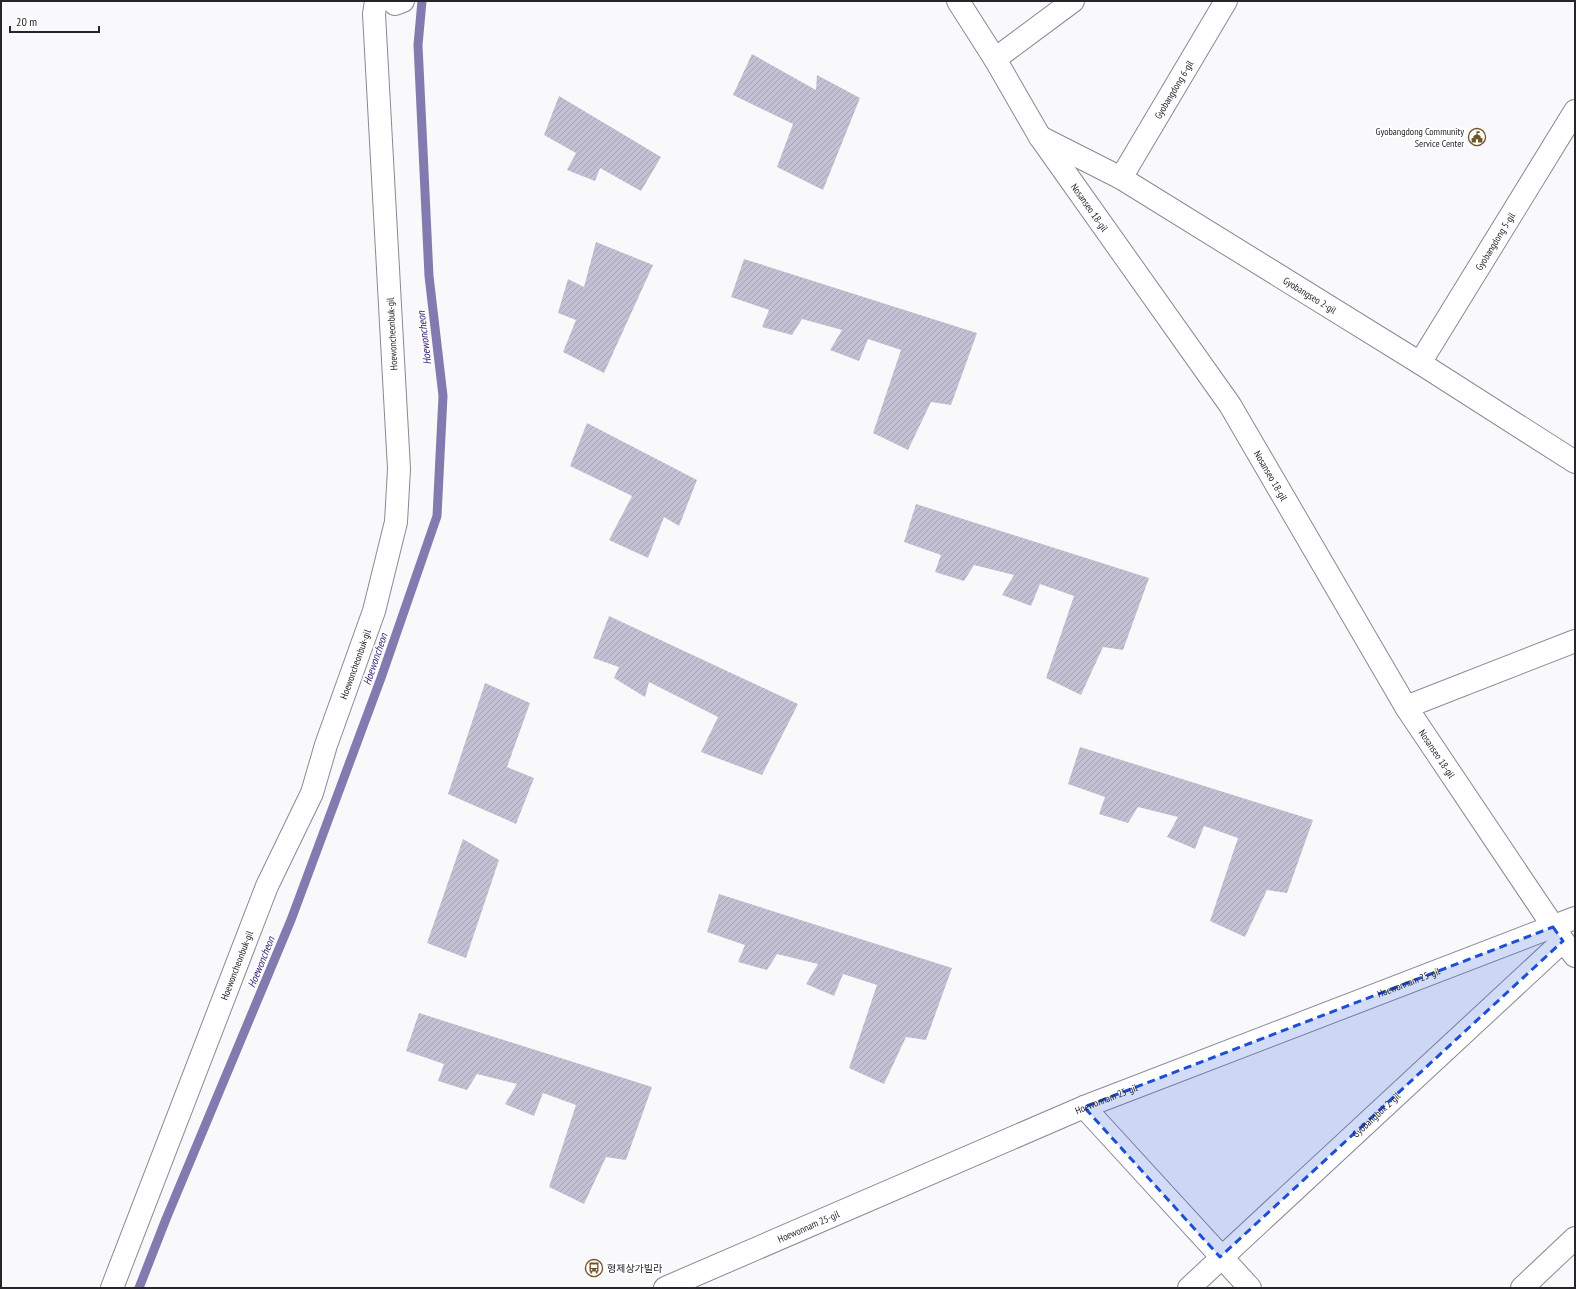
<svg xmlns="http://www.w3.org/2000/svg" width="1576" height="1289" viewBox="0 0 1576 1289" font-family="'PT Sans Narrow','Noto Sans KR',sans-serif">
	<defs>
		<pattern id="building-hatch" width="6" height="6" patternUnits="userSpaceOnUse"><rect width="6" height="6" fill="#c2c0d2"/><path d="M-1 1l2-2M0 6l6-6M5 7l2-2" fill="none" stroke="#a7a5b4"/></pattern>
	</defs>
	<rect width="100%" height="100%" fill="#f9f9fc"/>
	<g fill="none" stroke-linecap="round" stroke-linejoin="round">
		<path stroke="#827bb0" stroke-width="9" d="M 139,1288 L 166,1219 L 291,920 L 381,678 L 437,516 L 443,396 L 429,276 L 418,45 L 422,1"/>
	</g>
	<g fill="url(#building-hatch)">
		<path d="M 752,54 L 816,90 L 817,75 L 860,98 L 823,190 L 777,167 L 793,124 L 733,95 Z"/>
		<path d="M 559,96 L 661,157 L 641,191 L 600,168 L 595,181 L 567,170 L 576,153 L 544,135 Z"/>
		<path d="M 596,242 L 653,265 L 604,373 L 563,352 L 576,320 L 558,313 L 568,279 L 584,287 Z"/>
		<path d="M 744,259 L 977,333 L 951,405 L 931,402 L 908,450 L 873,433 L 901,350 L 868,339 L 859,361 L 830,350 L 842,330 L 802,319 L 792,335 L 762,327 L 769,310 L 731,297 Z"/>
		<path d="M 587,423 L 697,480 L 679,526 L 664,517 L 648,558 L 609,540 L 632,496 L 570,466 Z"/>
		<path d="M 916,504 L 1149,578 L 1123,650 L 1103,647 L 1081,695 L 1046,678 L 1074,596 L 1040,584 L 1031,606 L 1002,595 L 1014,575 L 974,565 L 964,581 L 935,572 L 941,555 L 904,542 Z"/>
		<path d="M 609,616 L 798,704 L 762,775 L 701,752 L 718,717 L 649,682 L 645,697 L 614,678 L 619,667 L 593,658 Z"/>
		<path d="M 485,683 L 530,703 L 507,767 L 534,778 L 516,824 L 448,794 Z"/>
		<path d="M 1080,747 L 1313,820 L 1287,893 L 1267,890 L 1245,937 L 1210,921 L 1238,838 L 1204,826 L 1195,849 L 1167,837 L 1178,817 L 1138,807 L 1128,823 L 1099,814 L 1105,797 L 1068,784 Z"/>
		<path d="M 463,839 L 499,860 L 466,958 L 427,943 Z"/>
		<path d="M 719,894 L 952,968 L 926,1040 L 906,1037 L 884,1084 L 849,1068 L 877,985 L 843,974 L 834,996 L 806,984 L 818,964 L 777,954 L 767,970 L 738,962 L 745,945 L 707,932 Z"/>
		<path d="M 419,1013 L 652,1087 L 626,1160 L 606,1157 L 584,1204 L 549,1187 L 576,1105 L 543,1093 L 534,1116 L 505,1104 L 517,1084 L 477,1074 L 467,1090 L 438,1081 L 444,1064 L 406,1051 Z"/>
	</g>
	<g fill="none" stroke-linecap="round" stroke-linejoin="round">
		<g stroke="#8a8898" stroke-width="24">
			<g id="minor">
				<path d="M 995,59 L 1073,1"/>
				<path id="s1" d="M 1040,137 L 1121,178 L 1420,363 L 1575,462"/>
				<path id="s2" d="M 1121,178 L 1226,1"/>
				<path id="s3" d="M 1420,363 L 1575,111"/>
				<path d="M 1406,707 L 1575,641"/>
				<path d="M 1084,1107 L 1250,1288"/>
				<path id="s4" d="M 112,1288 L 267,886 L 312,793 L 326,745 L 374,611 L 396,522 L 399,469 L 374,14 L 376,1"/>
				<path id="s5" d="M 1189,1288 L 1563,941"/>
				<path d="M 1522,1288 L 1575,1238"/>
			</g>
		</g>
		<g stroke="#8a8898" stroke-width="24">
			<g id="major">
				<path id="s6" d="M 958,1 L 995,59 L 1040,137 L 1230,405 L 1406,707 L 1563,941 L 1575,956"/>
				<path d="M 395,4 L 403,1"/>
				<path id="s7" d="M 665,1288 L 1084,1107 L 1575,918"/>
			</g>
		</g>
		<use href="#minor" stroke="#fff" stroke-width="22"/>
		<use href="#major" stroke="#fff" stroke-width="22"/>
	</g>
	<path fill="#1d4ed8" fill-opacity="0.2" stroke="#1d4ed8" stroke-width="3" stroke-dasharray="8 5" stroke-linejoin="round" d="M 1553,927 L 1563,941 L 1220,1257 L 1084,1107 Z"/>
	<defs>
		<g id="civic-ring" transform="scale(0.9)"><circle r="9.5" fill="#fff" stroke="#715428" stroke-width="1.5"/><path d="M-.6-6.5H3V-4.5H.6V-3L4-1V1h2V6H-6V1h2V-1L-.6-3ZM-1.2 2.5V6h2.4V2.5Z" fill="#715428"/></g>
		<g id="bus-ring" transform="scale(0.9)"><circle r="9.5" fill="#fff" stroke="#715428" stroke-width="1.5"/><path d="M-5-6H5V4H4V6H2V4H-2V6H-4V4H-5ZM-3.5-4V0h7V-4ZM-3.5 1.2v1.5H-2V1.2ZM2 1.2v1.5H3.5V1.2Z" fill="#715428"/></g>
	</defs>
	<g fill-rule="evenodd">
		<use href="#civic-ring" x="1477" y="137"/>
		<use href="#bus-ring" x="594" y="1268"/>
	</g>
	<g text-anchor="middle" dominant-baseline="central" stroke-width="4" stroke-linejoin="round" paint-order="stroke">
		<g font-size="10" fill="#25252b" stroke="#fff">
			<text stroke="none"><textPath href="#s2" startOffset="103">Gyobangdong 6-gil</textPath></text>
			<text stroke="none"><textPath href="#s6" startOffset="245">Nosanseo 18-gil</textPath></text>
			<text stroke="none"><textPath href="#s3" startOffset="143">Gyobangdong 5-gil</textPath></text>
			<text stroke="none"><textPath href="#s1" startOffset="313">Gyobangseo 2-gil</textPath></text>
			<text transform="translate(392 334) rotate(-93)">Hoewoncheonbuk-gil</text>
			<text stroke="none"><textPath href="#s6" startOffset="569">Nosanseo 18-gil</textPath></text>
			<text stroke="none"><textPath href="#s4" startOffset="670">Hoewoncheonbuk-gil</textPath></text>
			<text stroke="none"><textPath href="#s6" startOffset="893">Nosanseo 18-gil</textPath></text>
			<text stroke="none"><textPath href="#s4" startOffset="346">Hoewoncheonbuk-gil</textPath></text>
			<text stroke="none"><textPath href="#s7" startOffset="804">Hoewonnam 25-gil</textPath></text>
			<text stroke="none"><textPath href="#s7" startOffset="480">Hoewonnam 25-gil</textPath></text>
			<text stroke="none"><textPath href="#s5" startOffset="255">Gyobangbuk 2-gil</textPath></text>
			<text stroke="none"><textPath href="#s7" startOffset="156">Hoewonnam 25-gil</textPath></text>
		</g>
		<g font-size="10" fill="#25252b" stroke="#fff" text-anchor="end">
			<text x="1464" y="131">Gyobangdong Community<tspan x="1464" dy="12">Service Center</tspan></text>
			<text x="607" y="1268" text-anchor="start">형제상가빌라</text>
		</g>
		<g font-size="11" font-style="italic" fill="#382074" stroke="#fff">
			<text transform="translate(424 338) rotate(-97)">Hoewoncheon</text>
			<text transform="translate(375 659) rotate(-71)">Hoewoncheon</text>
			<text transform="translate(261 962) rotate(-68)">Hoewoncheon</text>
		</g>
	</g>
	<rect width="1576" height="1289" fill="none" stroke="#25252b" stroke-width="4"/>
	<path d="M10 26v6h89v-6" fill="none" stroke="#25252b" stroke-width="2"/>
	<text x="16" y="26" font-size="12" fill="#25252b" stroke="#ffffff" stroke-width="3" paint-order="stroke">20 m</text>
</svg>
